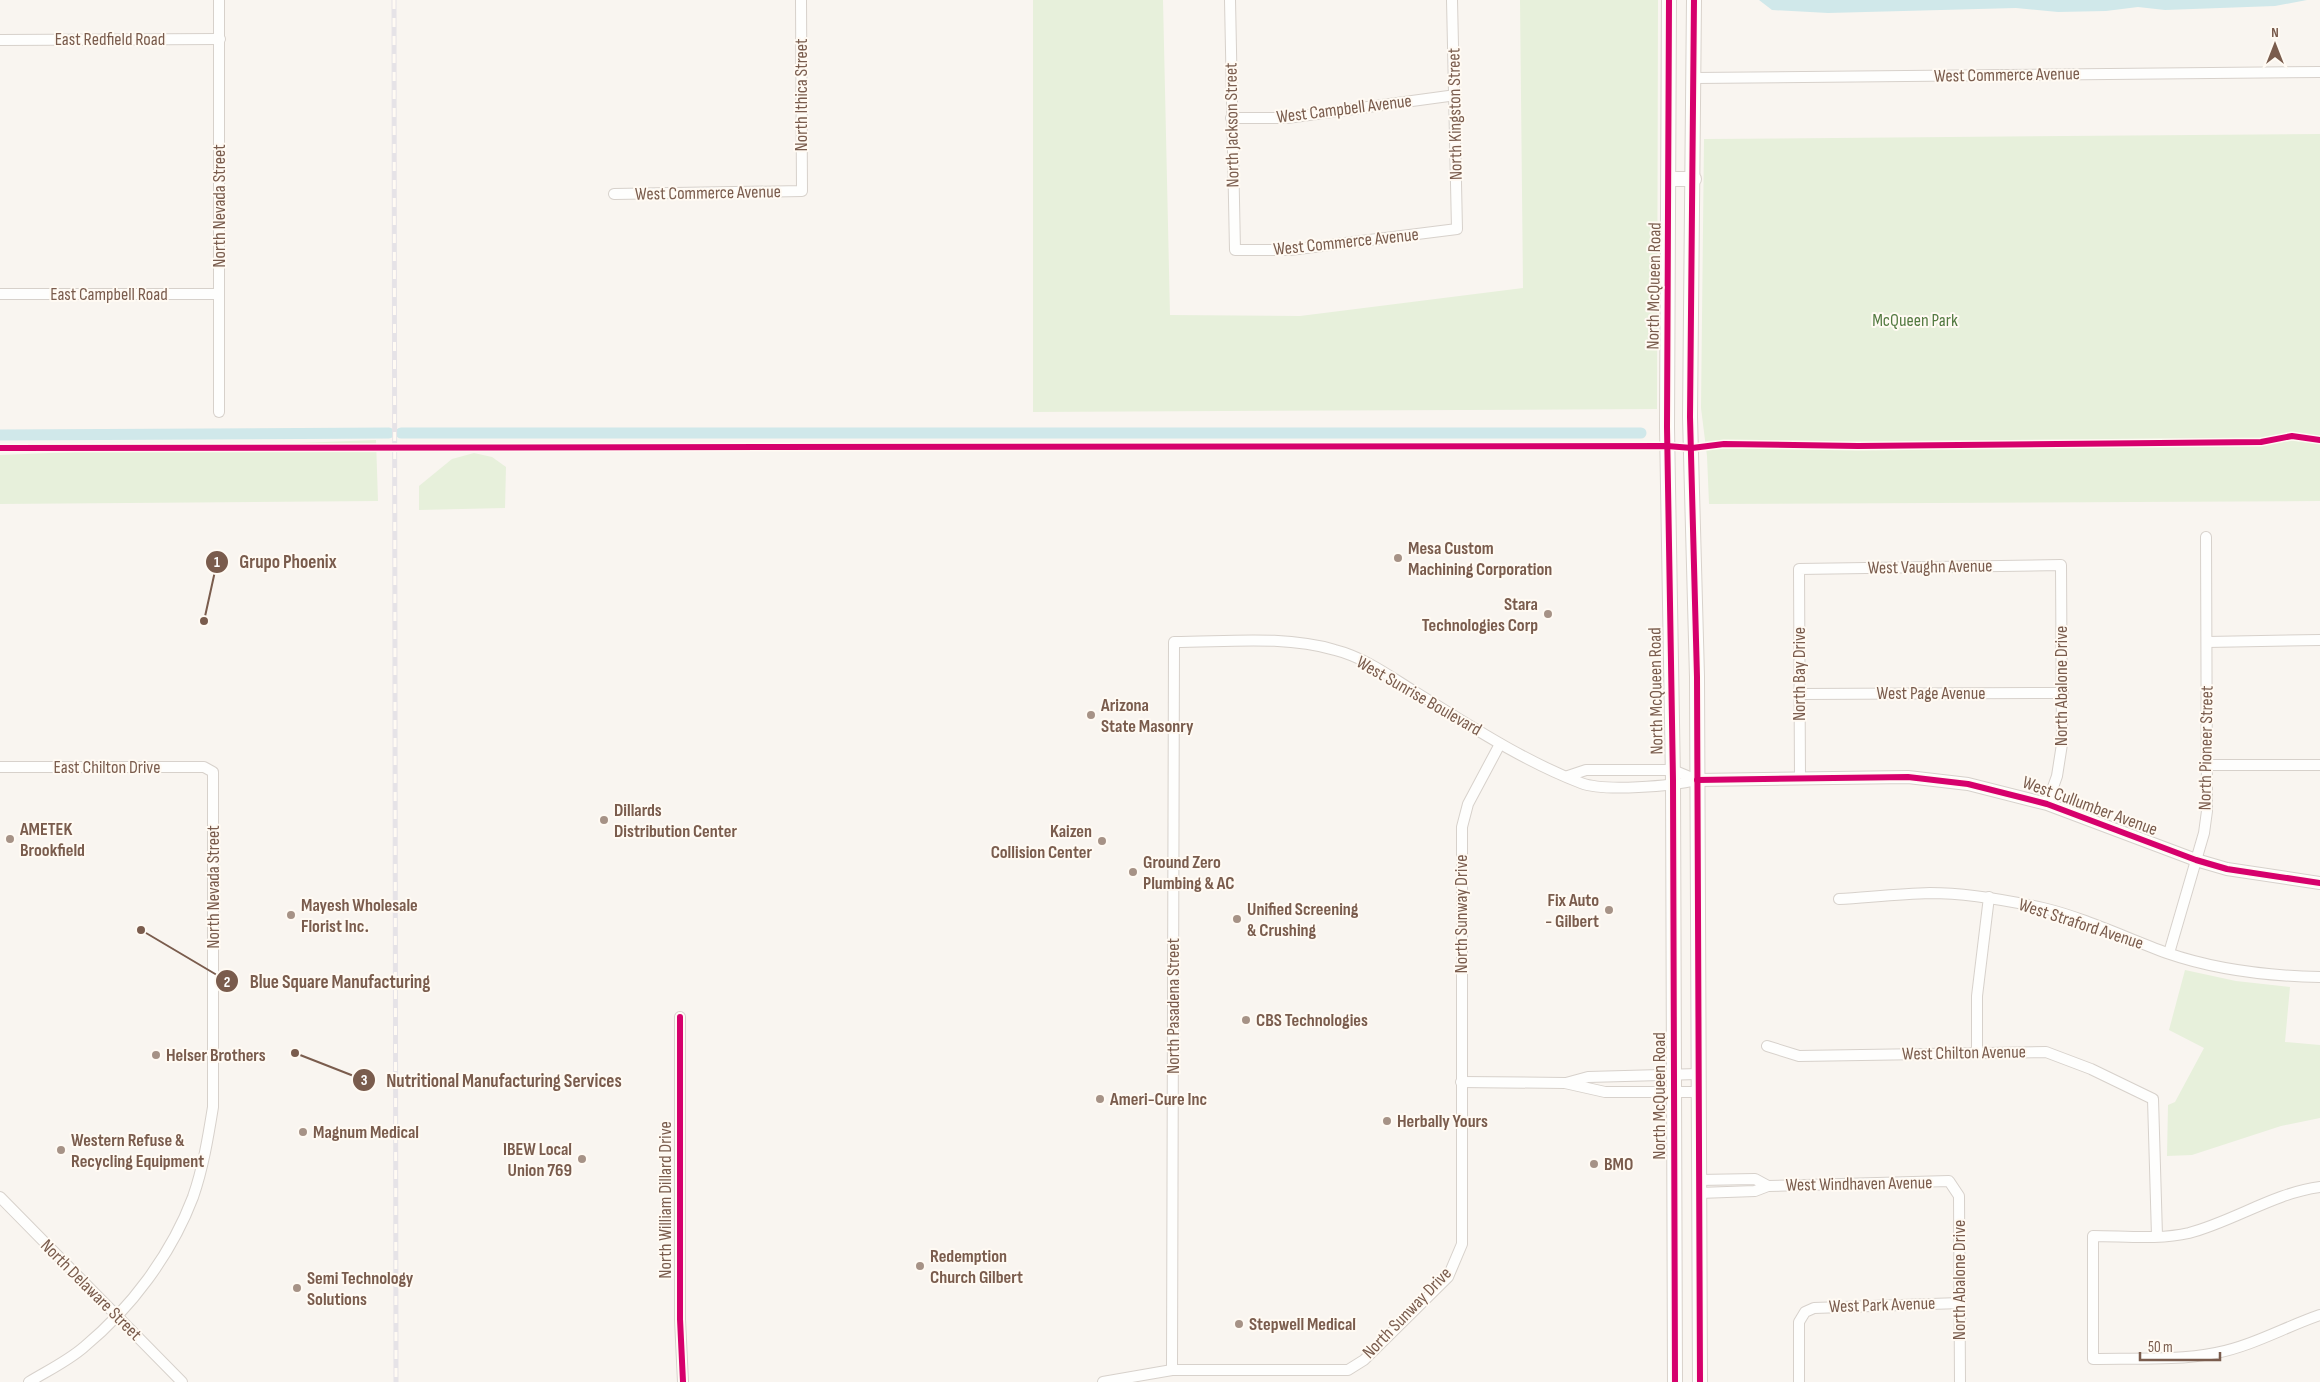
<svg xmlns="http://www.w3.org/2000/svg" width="2320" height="1382" viewBox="0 0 2320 1382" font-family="'Sofia Sans Condensed',sans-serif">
	<rect width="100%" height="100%" fill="#f9f5f0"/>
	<g fill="#e7f0db">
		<path d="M 1033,0 L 1163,0 L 1170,315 L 1300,316 L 1523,288 L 1520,0 L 1658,0 L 1657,409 L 1033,412 Z"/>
		<path d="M 2320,134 L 2320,501 L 1709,504 L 1707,456 L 1701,408 L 1704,139 Z"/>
		<path d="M 376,440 L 378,501 L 0,504 L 0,455 Z"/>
		<path d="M 474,453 L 492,457 L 506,467 L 505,508 L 419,510 L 419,486 L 452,459 Z"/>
		<path d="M 2185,970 L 2236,981 L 2290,987 L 2285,1042 L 2320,1045 L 2320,1118 L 2281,1126 L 2192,1155 L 2167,1156 L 2168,1105 L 2175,1102 L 2204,1048 L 2169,1030 Z"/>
	</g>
	<path fill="#d0e8ea" d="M 1759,0 L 2307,0 L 2275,6 L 2165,10 L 2138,7 L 2106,11 L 2058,12 L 2016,8 L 1828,13 L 1772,10 Z"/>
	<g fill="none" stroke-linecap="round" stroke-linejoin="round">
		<g stroke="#d0e8ea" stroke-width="11">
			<path d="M 401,433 L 1641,433"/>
			<path d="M 0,435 L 389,433"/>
		</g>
		<g stroke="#d7d1cb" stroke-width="12">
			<g id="minor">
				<path d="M 1230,0 L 1235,250 L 1290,250 L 1457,229 L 1452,0"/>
				<path d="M 0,40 L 220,39"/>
				<path d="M 1695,78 L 2320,72"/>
				<path d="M 1231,118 L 1287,118 L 1456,95"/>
				<path d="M 614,194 L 802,191 L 801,0"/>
				<path d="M 0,294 L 219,294"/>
				<path d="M 219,412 L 219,0"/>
				<path d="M 2207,642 L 2320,640"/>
				<path d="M 1800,694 L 2063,693"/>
				<path d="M 2207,765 L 2320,765"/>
				<path d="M 0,767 L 204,767 L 213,772 L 213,1107 C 208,1138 203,1168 193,1197 C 171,1255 131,1308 84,1347 C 68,1361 47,1371 29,1382"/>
				<path d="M 1568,776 L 1586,770 L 1673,770 L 1697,780"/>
				<path d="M 1800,779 L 1799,569 L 2061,565 L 2062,744 L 2057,776 L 2047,804"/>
				<path d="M 1839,899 C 1870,897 1900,894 1930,893 C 1968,893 2006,900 2043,908 C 2085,918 2126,938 2167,953 C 2216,970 2269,976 2320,977"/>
				<path d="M 2169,953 L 2204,833 L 2207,811 L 2206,537"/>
				<path d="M 680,1017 L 680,1319 L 683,1382"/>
				<path d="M 1767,1046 L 1799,1056 L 2046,1052 L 2091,1069 L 2153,1099 L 2157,1236"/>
				<path d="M 1977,1052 L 1977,996 L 1989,897"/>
				<path d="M 1461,1082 L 1565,1083 L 1605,1092 L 1699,1092"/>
				<path d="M 1566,1083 L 1588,1077 L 1698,1074"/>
				<path d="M 1699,1180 L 1755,1179 L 1768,1186"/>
				<path d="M 2320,1187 C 2274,1193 2234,1221 2189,1233 C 2159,1240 2124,1236 2093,1236 L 2093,1359 C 2133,1358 2176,1361 2216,1353 C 2252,1346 2285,1327 2320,1315"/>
				<path d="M 1699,1193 L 1755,1191 L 1768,1186 L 1949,1181 L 1959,1196 L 1960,1382"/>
				<path d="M 0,1197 L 182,1382"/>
				<path d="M 1172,1370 L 1174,642 C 1226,642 1284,635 1335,650 C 1363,657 1388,675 1412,690 C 1466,723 1521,760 1581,783 C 1604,792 1672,786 1697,780"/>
				<path d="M 1103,1382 L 1172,1370 L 1348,1370 L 1364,1360 L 1448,1277 L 1462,1244 L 1462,827 L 1468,804 L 1500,744"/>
				<path d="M 1799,1382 L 1799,1322 L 1805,1312 L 1814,1308 L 1960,1303"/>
			</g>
		</g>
		<g stroke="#d7d1cb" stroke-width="14">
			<path id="tertiary" d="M 1697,780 L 1908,777 L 1968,784 L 2047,804 L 2196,860 L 2227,869 L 2320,883"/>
		</g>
		<g stroke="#d9d2cb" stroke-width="16">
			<g id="secondary">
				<path d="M 1669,0 L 1667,427 L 1673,780 L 1675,1382"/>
				<path d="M 1694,0 L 1690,417 L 1697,677 L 1700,1382"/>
				<path d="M 1670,179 L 1694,179"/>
			</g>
		</g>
		<use href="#minor" stroke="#fefefd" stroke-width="10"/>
		<use href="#tertiary" stroke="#fefefd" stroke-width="12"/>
		<use href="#secondary" stroke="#fefefd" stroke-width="14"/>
		<g stroke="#e6e3e7" stroke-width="5">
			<path id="rail" d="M 394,0 L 396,1382"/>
		</g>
		<use href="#rail" stroke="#fffaf3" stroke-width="3" stroke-dasharray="9" stroke-linecap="butt"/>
		<g stroke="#fffaf3" stroke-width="9">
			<g id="cycleway">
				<path d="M 1669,0 L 1667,427 L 1673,780 L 1675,1382"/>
				<path d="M 1694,0 L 1690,417 L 1697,677 L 1700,1382"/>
				<path d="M 0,448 L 1667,446 L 1692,448 L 1724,444 L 1858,446 L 2261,442 L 2292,436 L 2320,440"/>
				<path d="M 1697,780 L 1908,777 L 1968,784 L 2047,804 L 2196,860 L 2227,869 L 2320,883"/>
				<path d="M 680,1017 L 680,1319 L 683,1382"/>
			</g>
		</g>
		<use href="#cycleway" stroke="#d6006c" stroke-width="6"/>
	</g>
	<g fill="#a69286" stroke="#fffaf3" stroke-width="2">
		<circle cx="1398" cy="558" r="5"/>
		<circle cx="1548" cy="614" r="5"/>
		<circle cx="1091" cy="715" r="5"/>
		<circle cx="604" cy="820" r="5"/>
		<circle cx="10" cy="839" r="5"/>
		<circle cx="1102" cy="841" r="5"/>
		<circle cx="1133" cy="872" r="5"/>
		<circle cx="1609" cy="910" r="5"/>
		<circle cx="291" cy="915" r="5"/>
		<circle cx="1237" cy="919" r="5"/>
		<circle cx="1246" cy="1020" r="5"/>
		<circle cx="156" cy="1055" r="5"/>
		<circle cx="1100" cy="1099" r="5"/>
		<circle cx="1387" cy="1121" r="5"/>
		<circle cx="303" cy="1132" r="5"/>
		<circle cx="61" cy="1150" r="5"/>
		<circle cx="582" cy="1159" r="5"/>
		<circle cx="1594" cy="1164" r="5"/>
		<circle cx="920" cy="1266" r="5"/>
		<circle cx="297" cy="1288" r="5"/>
		<circle cx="1239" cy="1324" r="5"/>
	</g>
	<g text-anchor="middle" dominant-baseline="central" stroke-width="4" stroke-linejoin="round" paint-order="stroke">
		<g font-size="18" fill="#7a5c4d" stroke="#fffaf3">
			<text x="110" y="39">East Redfield Road</text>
			<text transform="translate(2007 75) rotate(-1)">West Commerce Avenue</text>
			<text transform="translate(801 95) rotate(-90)">North Ithica Street</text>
			<text transform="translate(1344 109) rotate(-7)">West Campbell Avenue</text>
			<text transform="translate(1455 114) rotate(-91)">North Kingston Street</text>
			<text transform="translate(1232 125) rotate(-91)">North Jackson Street</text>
			<text transform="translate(708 193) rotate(-1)">West Commerce Avenue</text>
			<text transform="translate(219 206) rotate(-90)">North Nevada Street</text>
			<text transform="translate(1346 242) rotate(-6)">West Commerce Avenue</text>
			<text transform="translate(1654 286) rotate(-89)">North McQueen Road</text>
			<text x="109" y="294">East Campbell Road</text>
			<text transform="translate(1930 567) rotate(-1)">West Vaughn Avenue</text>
			<text transform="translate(1799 674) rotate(-90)">North Bay Drive</text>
			<text transform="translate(2061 686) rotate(-90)">North Abalone Drive</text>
			<text transform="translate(1656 691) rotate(-91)">North McQueen Road</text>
			<text x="1931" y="693">West Page Avenue</text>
			<text transform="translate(1419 696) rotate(30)">West Sunrise Boulevard</text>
			<text transform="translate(2206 748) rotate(-89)">North Pioneer Street</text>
			<text x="107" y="767">East Chilton Drive</text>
			<text transform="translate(2090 806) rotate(20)">West Cullumber Avenue</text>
			<text transform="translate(213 887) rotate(-90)">North Nevada Street</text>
			<text transform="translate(1461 914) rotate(-90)">North Sunway Drive</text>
			<text transform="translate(2081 924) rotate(18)">West Straford Avenue</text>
			<text transform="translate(1173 1006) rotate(-90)">North Pasadena Street</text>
			<text transform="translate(1964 1053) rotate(-1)">West Chilton Avenue</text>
			<text transform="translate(1659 1096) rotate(-90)">North McQueen Road</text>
			<text transform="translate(1859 1184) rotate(-1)">West Windhaven Avenue</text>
			<text transform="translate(665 1200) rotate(-90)">North William Dillard Drive</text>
			<text transform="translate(1959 1280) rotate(-90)">North Abalone Drive</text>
			<text transform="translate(91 1290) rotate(45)">North Delaware Street</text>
			<text transform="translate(1882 1305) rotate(-2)">West Park Avenue</text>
			<text transform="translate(1407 1313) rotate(-46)">North Sunway Drive</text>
		</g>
		<g font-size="18" fill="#537a41" stroke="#fffaf3">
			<text x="1915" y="320">McQueen Park</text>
		</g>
		<g font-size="18" font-weight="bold" fill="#7a5c4d" stroke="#fffaf3" text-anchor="start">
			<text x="1408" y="548">Mesa Custom<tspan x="1408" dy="21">Machining Corporation</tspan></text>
			<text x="1538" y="604" text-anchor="end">Stara<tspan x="1538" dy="21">Technologies Corp</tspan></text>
			<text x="1101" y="705">Arizona<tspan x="1101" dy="21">State Masonry</tspan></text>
			<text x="614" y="810">Dillards<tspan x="614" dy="21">Distribution Center</tspan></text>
			<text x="20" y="829">AMETEK<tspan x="20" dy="21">Brookfield</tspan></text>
			<text x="1092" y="831" text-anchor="end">Kaizen<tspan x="1092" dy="21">Collision Center</tspan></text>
			<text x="1143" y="862">Ground Zero<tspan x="1143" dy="21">Plumbing &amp; AC</tspan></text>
			<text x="1599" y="900" text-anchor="end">Fix Auto<tspan x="1599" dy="21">- Gilbert</tspan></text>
			<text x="301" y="905">Mayesh Wholesale<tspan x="301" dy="21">Florist Inc.</tspan></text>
			<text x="1247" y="909">Unified Screening<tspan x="1247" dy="21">&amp; Crushing</tspan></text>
			<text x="1256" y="1020">CBS Technologies</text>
			<text x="166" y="1055">Helser Brothers</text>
			<text x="1110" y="1099">Ameri-Cure Inc</text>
			<text x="1397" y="1121">Herbally Yours</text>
			<text x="313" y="1132">Magnum Medical</text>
			<text x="71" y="1140">Western Refuse &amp;<tspan x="71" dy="21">Recycling Equipment</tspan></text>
			<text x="572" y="1149" text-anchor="end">IBEW Local<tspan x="572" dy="21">Union 769</tspan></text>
			<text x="1604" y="1164">BMO</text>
			<text x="930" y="1256">Redemption<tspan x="930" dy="21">Church Gilbert</tspan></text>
			<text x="307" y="1278">Semi Technology<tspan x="307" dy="21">Solutions</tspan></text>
			<text x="1249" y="1324">Stepwell Medical</text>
		</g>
	</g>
	<path fill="none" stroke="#7a5c4d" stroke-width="2" d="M204 621L217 562M141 930L227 981M295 1053L364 1080"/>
	<g fill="#7a5c4d" stroke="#fffaf3" stroke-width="2">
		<circle cx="204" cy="621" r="5"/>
		<circle cx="141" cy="930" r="5"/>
		<circle cx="295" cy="1053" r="5"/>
		<circle cx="217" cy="562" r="12"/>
		<circle cx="227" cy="981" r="12"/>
		<circle cx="364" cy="1080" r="12"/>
	</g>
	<g font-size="15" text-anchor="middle" font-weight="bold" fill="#fff">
		<text x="217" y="567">1</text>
		<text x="227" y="987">2</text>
		<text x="364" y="1085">3</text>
	</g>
	<g font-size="19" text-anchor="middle" font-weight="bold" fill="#7a5c4d" stroke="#fffaf3" stroke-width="4" stroke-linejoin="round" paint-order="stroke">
		<text x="288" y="568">Grupo Phoenix</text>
		<text x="340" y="988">Blue Square Manufacturing</text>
		<text x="504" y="1087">Nutritional Manufacturing Services</text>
	</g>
	<g transform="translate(2275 45)" stroke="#fffaf3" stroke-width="4" paint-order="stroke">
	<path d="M0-4L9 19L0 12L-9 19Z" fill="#7a5c4d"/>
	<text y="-8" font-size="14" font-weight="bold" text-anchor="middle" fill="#7a5c4d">N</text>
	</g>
	<path d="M2140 1352v8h80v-8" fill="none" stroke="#7a5c4d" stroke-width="2.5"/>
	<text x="2148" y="1352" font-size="15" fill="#7a5c4d" stroke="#fffaf3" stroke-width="4" paint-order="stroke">50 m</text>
</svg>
